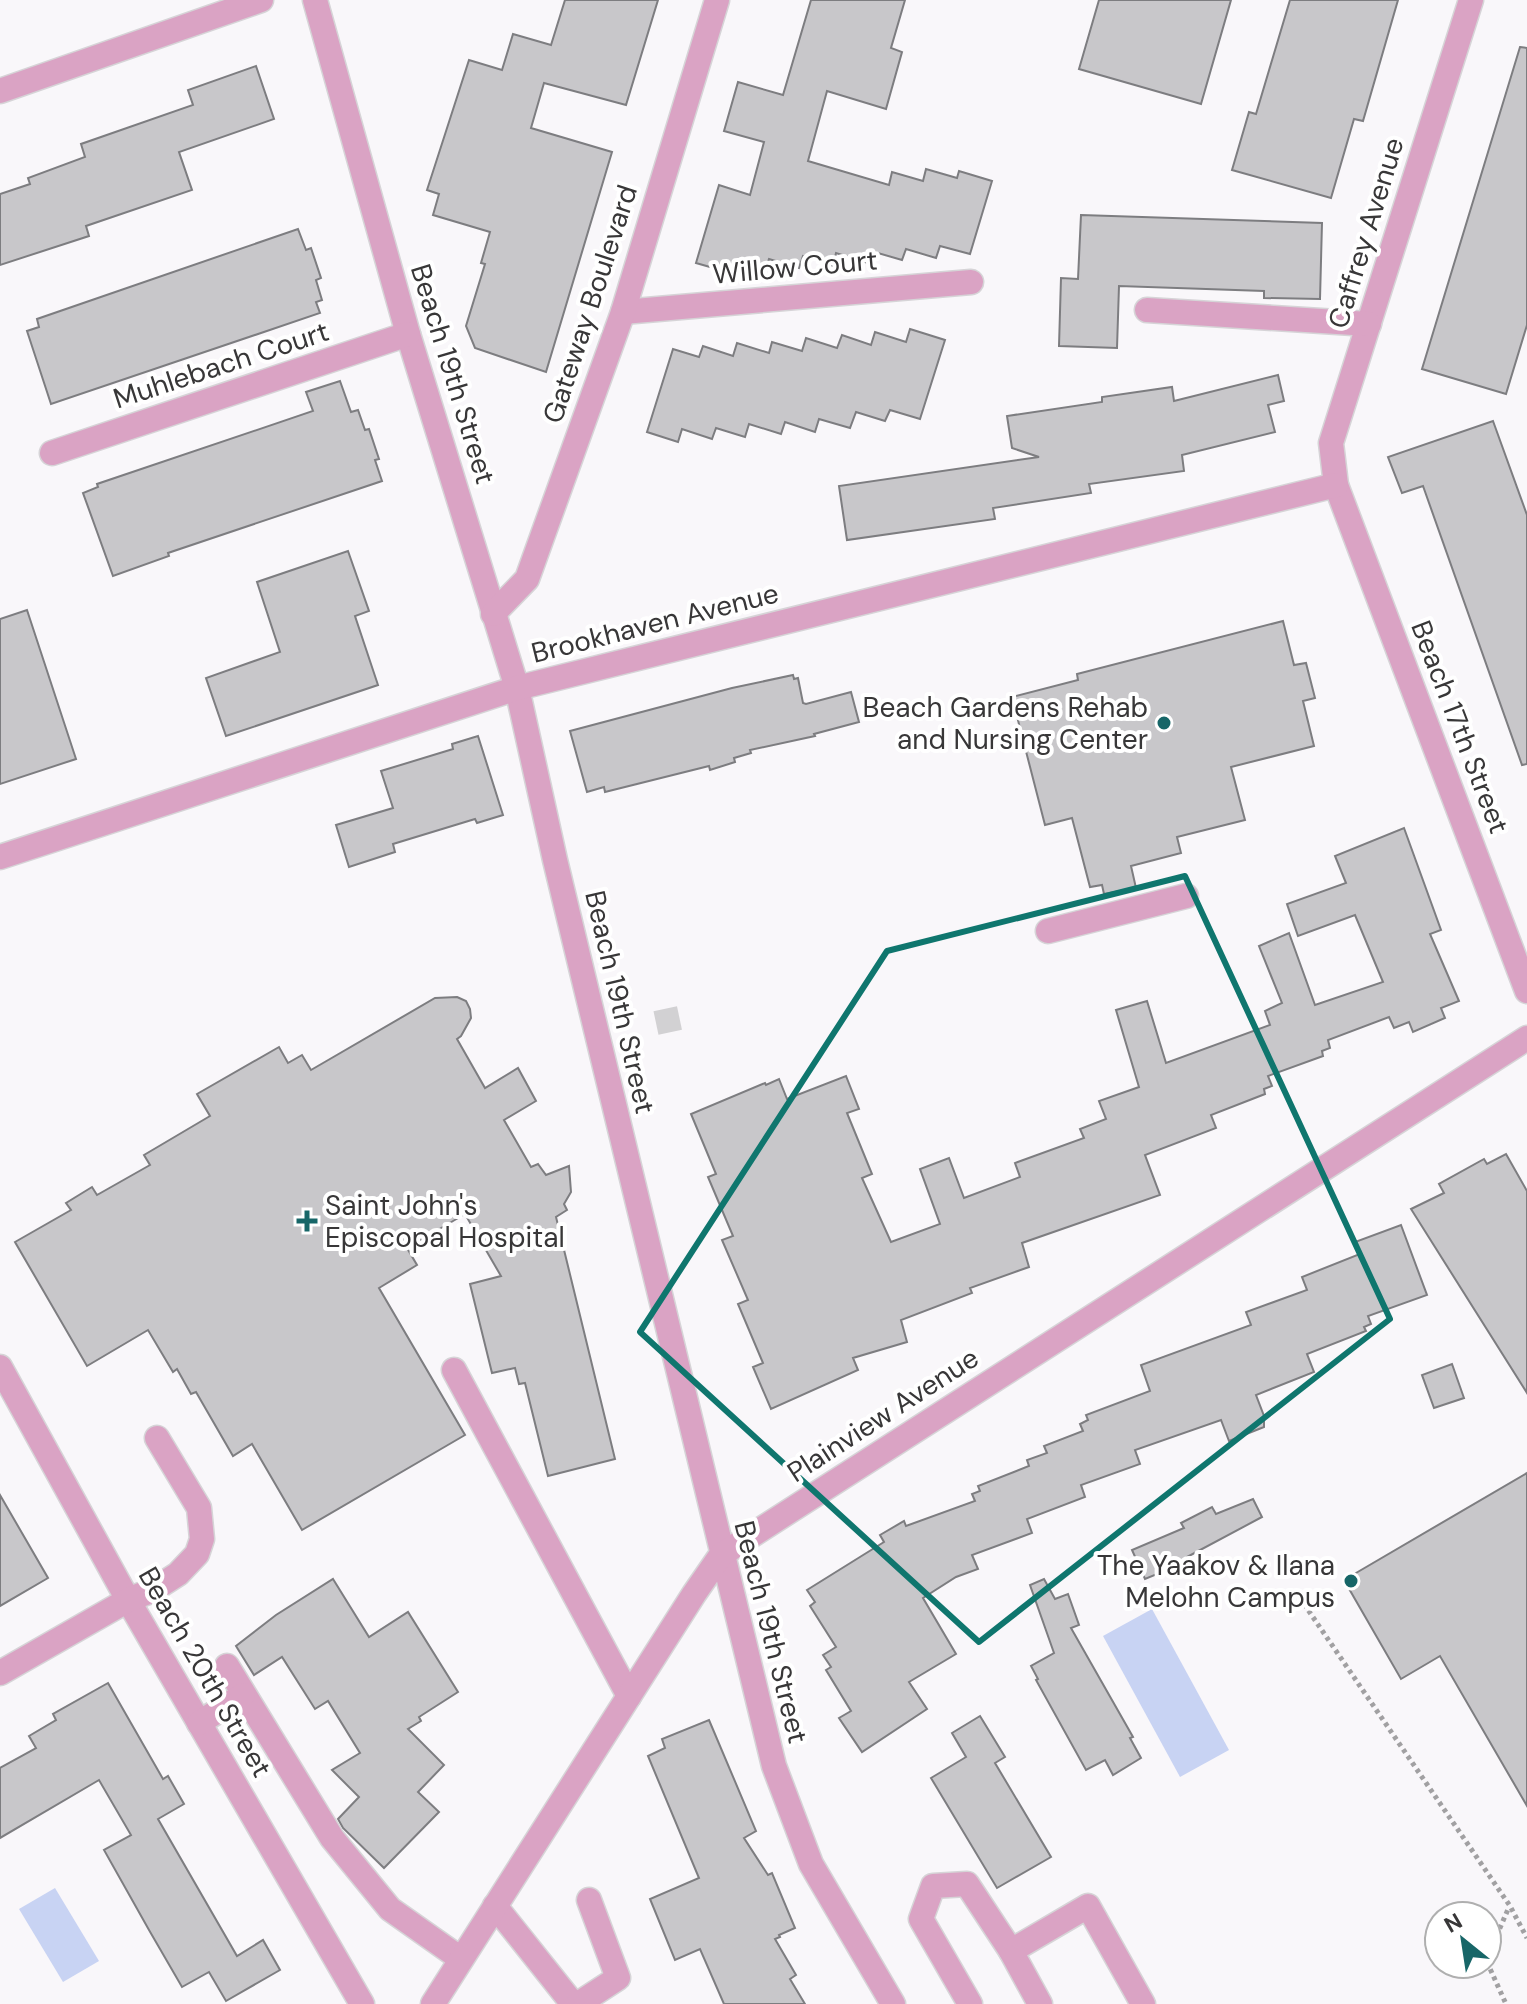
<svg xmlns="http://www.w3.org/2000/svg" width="1527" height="2004" viewBox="0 0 1527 2004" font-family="'DM Sans',sans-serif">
	<rect width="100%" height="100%" fill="#f9f7fa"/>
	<g fill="#c8d3f3">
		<path d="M 1152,1609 L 1229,1750 L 1180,1777 L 1103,1636 Z"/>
		<path d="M 55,1888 L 99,1961 L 63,1982 L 19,1909 Z"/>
	</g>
	<g fill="#c8c7ca" stroke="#7d7d80" stroke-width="2">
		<path d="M 565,0 L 658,0 L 626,105 L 544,83 L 531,128 L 612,152 L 546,372 L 475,348 L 466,326 L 485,264 L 481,263 L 490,232 L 433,215 L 439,194 L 427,190 L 469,60 L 502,70 L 513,34 L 551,45 Z"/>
		<path d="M 811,0 L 905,0 L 891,48 L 902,52 L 886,109 L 827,91 L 808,161 L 889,185 L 892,172 L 923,181 L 926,169 L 957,178 L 959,171 L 992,181 L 970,254 L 940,246 L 936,258 L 906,249 L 902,260 L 871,251 L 868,263 L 836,253 L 833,266 L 803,256 L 799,268 L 769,259 L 765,270 L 734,261 L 731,273 L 696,263 L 719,185 L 750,195 L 764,142 L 724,131 L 738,82 L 783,95 Z"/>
		<path d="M 1099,0 L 1231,0 L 1201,104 L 1079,69 Z"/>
		<path d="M 1290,0 L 1398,0 L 1363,121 L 1354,119 L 1331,198 L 1232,170 L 1249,112 L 1256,114 Z"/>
		<path d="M 1520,47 L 1527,48 L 1527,325 L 1506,394 L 1422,369 Z"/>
		<path d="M 256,66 L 274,119 L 179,152 L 192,190 L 86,226 L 89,236 L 0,265 L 0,194 L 30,184 L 28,178 L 85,157 L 81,144 L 193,105 L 188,90 Z"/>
		<path d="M 1081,215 L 1322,223 L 1320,299 L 1264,298 L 1264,291 L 1119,286 L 1117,348 L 1059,346 L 1061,278 L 1078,279 Z"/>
		<path d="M 298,229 L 306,250 L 311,248 L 321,278 L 316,280 L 322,300 L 316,302 L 320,313 L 51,404 L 27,331 L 39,327 L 37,319 Z"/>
		<path d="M 910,329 L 945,340 L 920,419 L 890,410 L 885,421 L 856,412 L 850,428 L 819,419 L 815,432 L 785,422 L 781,434 L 749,424 L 745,437 L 716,428 L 712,439 L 682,429 L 678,442 L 647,432 L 673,349 L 699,357 L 703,346 L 733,356 L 737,343 L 769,353 L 772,342 L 802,351 L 806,338 L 837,348 L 842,335 L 871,345 L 875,332 L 906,342 Z"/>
		<path d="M 1278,375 L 1284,401 L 1268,405 L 1275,432 L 1182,455 L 1184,471 L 1089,484 L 1091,493 L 993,508 L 995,519 L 847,540 L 839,486 L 1039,457 L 1012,448 L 1007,416 L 1102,402 L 1102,397 L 1172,387 L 1174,401 Z"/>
		<path d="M 340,381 L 351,412 L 358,410 L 365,430 L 369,429 L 379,459 L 375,460 L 382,481 L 168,553 L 169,556 L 113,576 L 83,493 L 98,487 L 97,484 L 313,411 L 306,392 Z"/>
		<path d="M 1493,421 L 1527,515 L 1527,764 L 1522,765 L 1423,486 L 1402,493 L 1388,457 Z"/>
		<path d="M 348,551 L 369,611 L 355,616 L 378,685 L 226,736 L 206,678 L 280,652 L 257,582 Z"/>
		<path d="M 27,610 L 76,759 L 0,784 L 0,619 Z"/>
		<path d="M 1283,621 L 1294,665 L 1306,663 L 1315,698 L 1303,701 L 1314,746 L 1231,767 L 1245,820 L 1177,837 L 1181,853 L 1131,866 L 1136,888 L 1104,894 L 1102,885 L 1090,887 L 1072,818 L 1045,825 L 1012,697 L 1078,680 L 1077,674 Z"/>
		<path d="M 793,675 L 794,679 L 798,678 L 803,703 L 806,704 L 851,692 L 859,722 L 814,734 L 815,736 L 750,750 L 751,753 L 734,758 L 735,762 L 710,770 L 709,766 L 605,792 L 604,787 L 587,792 L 570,731 L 732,688 Z"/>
		<path d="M 478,736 L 503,815 L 477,823 L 475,819 L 393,844 L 395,852 L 349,867 L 336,825 L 393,808 L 381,771 L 453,749 L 452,744 Z"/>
		<path d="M 1404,828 L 1441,930 L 1430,934 L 1459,1001 L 1441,1008 L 1445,1018 L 1413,1032 L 1409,1022 L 1394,1028 L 1389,1017 L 1328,1040 L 1330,1048 L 1322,1051 L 1323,1056 L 1268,1076 L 1272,1086 L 1264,1089 L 1265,1094 L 1211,1115 L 1216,1128 L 1145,1155 L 1160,1195 L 1022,1243 L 1029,1267 L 970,1288 L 972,1293 L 901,1320 L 907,1342 L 853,1358 L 858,1370 L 771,1409 L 753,1367 L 763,1363 L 738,1304 L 748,1300 L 722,1240 L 733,1236 L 708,1177 L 716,1174 L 691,1114 L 765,1083 L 766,1085 L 779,1079 L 787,1099 L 846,1076 L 859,1109 L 847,1113 L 872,1174 L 862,1178 L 891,1242 L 940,1224 L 920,1169 L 949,1158 L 964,1198 L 1020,1177 L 1015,1163 L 1084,1138 L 1080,1129 L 1106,1119 L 1099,1101 L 1139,1087 L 1116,1010 L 1147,1001 L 1166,1063 L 1270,1025 L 1265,1011 L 1282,1003 L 1259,946 L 1289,933 L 1315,1005 L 1383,982 L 1355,915 L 1298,936 L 1287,904 L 1346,883 L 1335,856 Z"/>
		<path d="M 457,997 L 466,1001 L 470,1009 L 471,1018 L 461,1036 L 457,1039 L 485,1088 L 518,1068 L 536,1101 L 504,1120 L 531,1167 L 538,1164 L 546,1175 L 569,1166 L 571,1192 L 564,1204 L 567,1210 L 556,1217 L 615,1459 L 548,1476 L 525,1383 L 519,1384 L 515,1368 L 492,1373 L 470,1284 L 501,1276 L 465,1214 L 407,1248 L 417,1265 L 379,1288 L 465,1435 L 302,1530 L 252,1444 L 233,1456 L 196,1392 L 191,1394 L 177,1369 L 173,1372 L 148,1330 L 87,1366 L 15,1242 L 71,1210 L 66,1203 L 92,1187 L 97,1195 L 150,1165 L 144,1155 L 210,1116 L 197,1094 L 279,1047 L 288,1063 L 302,1055 L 311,1070 L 435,998 Z"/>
		<path d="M 1506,1154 L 1527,1191 L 1527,1393 L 1411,1209 L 1444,1193 L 1439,1184 L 1484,1159 L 1487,1164 Z"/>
		<path d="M 1401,1225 L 1427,1295 L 1368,1316 L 1371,1324 L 1364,1327 L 1366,1331 L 1307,1354 L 1314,1372 L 1256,1395 L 1264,1416 L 1264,1427 L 1229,1441 L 1221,1420 L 1135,1450 L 1140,1464 L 1081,1485 L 1085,1497 L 1027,1519 L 1032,1533 L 972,1555 L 978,1569 L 956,1577 L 923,1598 L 956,1654 L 909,1682 L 927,1709 L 862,1752 L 839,1718 L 851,1711 L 826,1670 L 831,1667 L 823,1655 L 836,1647 L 810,1606 L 815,1602 L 807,1590 L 884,1542 L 880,1535 L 904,1521 L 906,1526 L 975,1501 L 972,1494 L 980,1491 L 978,1486 L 1029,1466 L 1027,1460 L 1047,1453 L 1044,1446 L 1083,1431 L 1080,1424 L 1088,1420 L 1086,1415 L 1150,1391 L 1141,1365 L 1251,1325 L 1246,1312 L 1307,1290 L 1302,1277 L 1360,1254 L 1355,1242 Z"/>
		<path d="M 1452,1364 L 1464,1398 L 1434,1408 L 1422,1375 Z"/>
		<path d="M 1527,1473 L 1527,1806 L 1440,1656 L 1401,1679 L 1344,1580 Z"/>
		<path d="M 0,1495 L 48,1578 L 0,1606 Z"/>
		<path d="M 1253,1499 L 1262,1517 L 1187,1557 L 1189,1561 L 1145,1579 L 1132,1550 L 1184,1528 L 1181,1523 L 1212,1507 L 1216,1514 Z"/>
		<path d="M 333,1579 L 369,1637 L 408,1612 L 458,1692 L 419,1717 L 421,1721 L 408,1729 L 444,1765 L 418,1792 L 439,1812 L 384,1868 L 343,1828 L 338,1819 L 359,1797 L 332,1770 L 360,1753 L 328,1701 L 315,1709 L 282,1657 L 254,1675 L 236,1646 L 276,1615 Z"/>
		<path d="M 1044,1579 L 1055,1599 L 1068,1594 L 1079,1625 L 1071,1628 L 1133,1737 L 1130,1738 L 1141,1758 L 1113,1775 L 1105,1760 L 1086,1770 L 1036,1680 L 1038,1679 L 1031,1666 L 1054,1653 L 1030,1585 Z"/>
		<path d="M 108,1683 L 163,1779 L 168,1776 L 184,1804 L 158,1819 L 237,1956 L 263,1940 L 280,1970 L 226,2001 L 209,1972 L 182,1987 L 149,1930 L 104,1850 L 131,1835 L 99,1780 L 0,1838 L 0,1768 L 36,1748 L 29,1736 L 56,1720 L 53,1714 Z"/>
		<path d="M 980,1716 L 1005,1757 L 995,1763 L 1051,1857 L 997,1888 L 931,1778 L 966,1757 L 952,1733 Z"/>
		<path d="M 709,1720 L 756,1831 L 744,1838 L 768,1875 L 772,1873 L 795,1928 L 779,1935 L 780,1937 L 775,1939 L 796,1975 L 790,1979 L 805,2004 L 724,2004 L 700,1949 L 675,1960 L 650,1899 L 699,1878 L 648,1756 L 665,1748 L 662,1739 Z"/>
	</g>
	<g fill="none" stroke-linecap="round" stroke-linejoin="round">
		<path stroke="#d2d1d3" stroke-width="24" stroke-dasharray="24 12" stroke-linecap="butt" d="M 656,1023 L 689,1016"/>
		<g stroke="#d6d4d7" stroke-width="27">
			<g id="minor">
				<path d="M 315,0 L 408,334 L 517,688 L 555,860 L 774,1766 L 811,1864 L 893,2004"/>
				<path d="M 1471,0 L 1331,443 L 1336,485 L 1527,991"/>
				<path d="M 0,91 L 261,0"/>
				<path d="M 1147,310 L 1369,324"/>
				<path d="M 623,312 L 971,282"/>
				<path d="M 52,453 L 408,334"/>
				<path d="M 493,614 L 527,579 L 623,312 L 717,0"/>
				<path d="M 0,857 L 517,688 L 1336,485"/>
				<path d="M 1048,931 L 1186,896"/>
				<path d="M 0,1367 L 128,1600 L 362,2004"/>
				<path d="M 454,1370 L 629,1696"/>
				<path d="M 227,1666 L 332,1838 L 390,1909 L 461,1959"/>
				<path d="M 0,1673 L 128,1600 L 153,1590 L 178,1574 L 197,1554 L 202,1539 L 199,1508 L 157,1438"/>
				<path d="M 199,1723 L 243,1695"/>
				<path d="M 495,1906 L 573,2004"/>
				<path d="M 1011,1951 L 1040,2004"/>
				<path d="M 433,2004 L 694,1594 L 721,1555 L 1527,1038"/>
				<path d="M 578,2004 L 618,1978 L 589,1900"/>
				<path d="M 970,2004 L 921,1919 L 933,1886 L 967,1884 L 1011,1951 L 1088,1906 L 1143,2004"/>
			</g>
		</g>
		<g stroke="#a1a0a2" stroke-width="5" stroke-dasharray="4 4" stroke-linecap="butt">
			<path d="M 1304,1604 L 1510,1906 L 1527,1938"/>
			<path d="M 1487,1958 L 1509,1907"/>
			<path d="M 1487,1962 L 1506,2004"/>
		</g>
		<use href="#minor" stroke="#daa3c4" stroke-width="24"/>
	</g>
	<path fill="none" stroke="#0f766e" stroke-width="6" stroke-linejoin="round" d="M 1185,876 L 1390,1319 L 979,1642 L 640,1332 L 887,951 Z"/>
	<g fill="#176668" stroke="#fff" stroke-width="3">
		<circle cx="1164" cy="723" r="8"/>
		<path d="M303 1209h8v8h8v8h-8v8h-8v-8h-8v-8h8z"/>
		<circle cx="1351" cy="1581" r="8"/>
	</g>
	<g text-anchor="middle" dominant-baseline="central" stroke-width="8" stroke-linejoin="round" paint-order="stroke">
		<g font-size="28" fill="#383738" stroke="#fff">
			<text transform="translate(1366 233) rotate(-73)">Caffrey Avenue</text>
			<text transform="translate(795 267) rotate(-5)">Willow Court</text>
			<text transform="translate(590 304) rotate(-72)">Gateway Boulevard</text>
			<text transform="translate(221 365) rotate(-18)">Muhlebach Court</text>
			<text transform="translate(453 374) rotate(73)">Beach 19th Street</text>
			<text transform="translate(655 623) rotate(-14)">Brookhaven Avenue</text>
			<text transform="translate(1460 727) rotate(69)">Beach 17th Street</text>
			<text transform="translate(620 1002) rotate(77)">Beach 19th Street</text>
			<text transform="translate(883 1415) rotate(-33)">Plainview Avenue</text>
			<text transform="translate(771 1632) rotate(76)">Beach 19th Street</text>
			<text transform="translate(205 1672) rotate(60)">Beach 20th Street</text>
		</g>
		<g font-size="28" fill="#383738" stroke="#fff" text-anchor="end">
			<text x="1148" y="707">Beach Gardens Rehab<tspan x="1148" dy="32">and Nursing Center</tspan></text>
			<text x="325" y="1205" text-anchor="start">Saint John's<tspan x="325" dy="32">Episcopal Hospital</tspan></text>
			<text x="1335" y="1565">The Yaakov &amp; Ilana<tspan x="1335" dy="32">Melohn Campus</tspan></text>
		</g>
	</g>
	<g transform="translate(1463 1940) rotate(330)"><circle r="38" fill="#ffffff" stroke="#afafaf" stroke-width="2"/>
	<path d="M0-6L14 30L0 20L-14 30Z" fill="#176668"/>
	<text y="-12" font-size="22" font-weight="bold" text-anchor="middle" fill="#383738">N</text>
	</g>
</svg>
